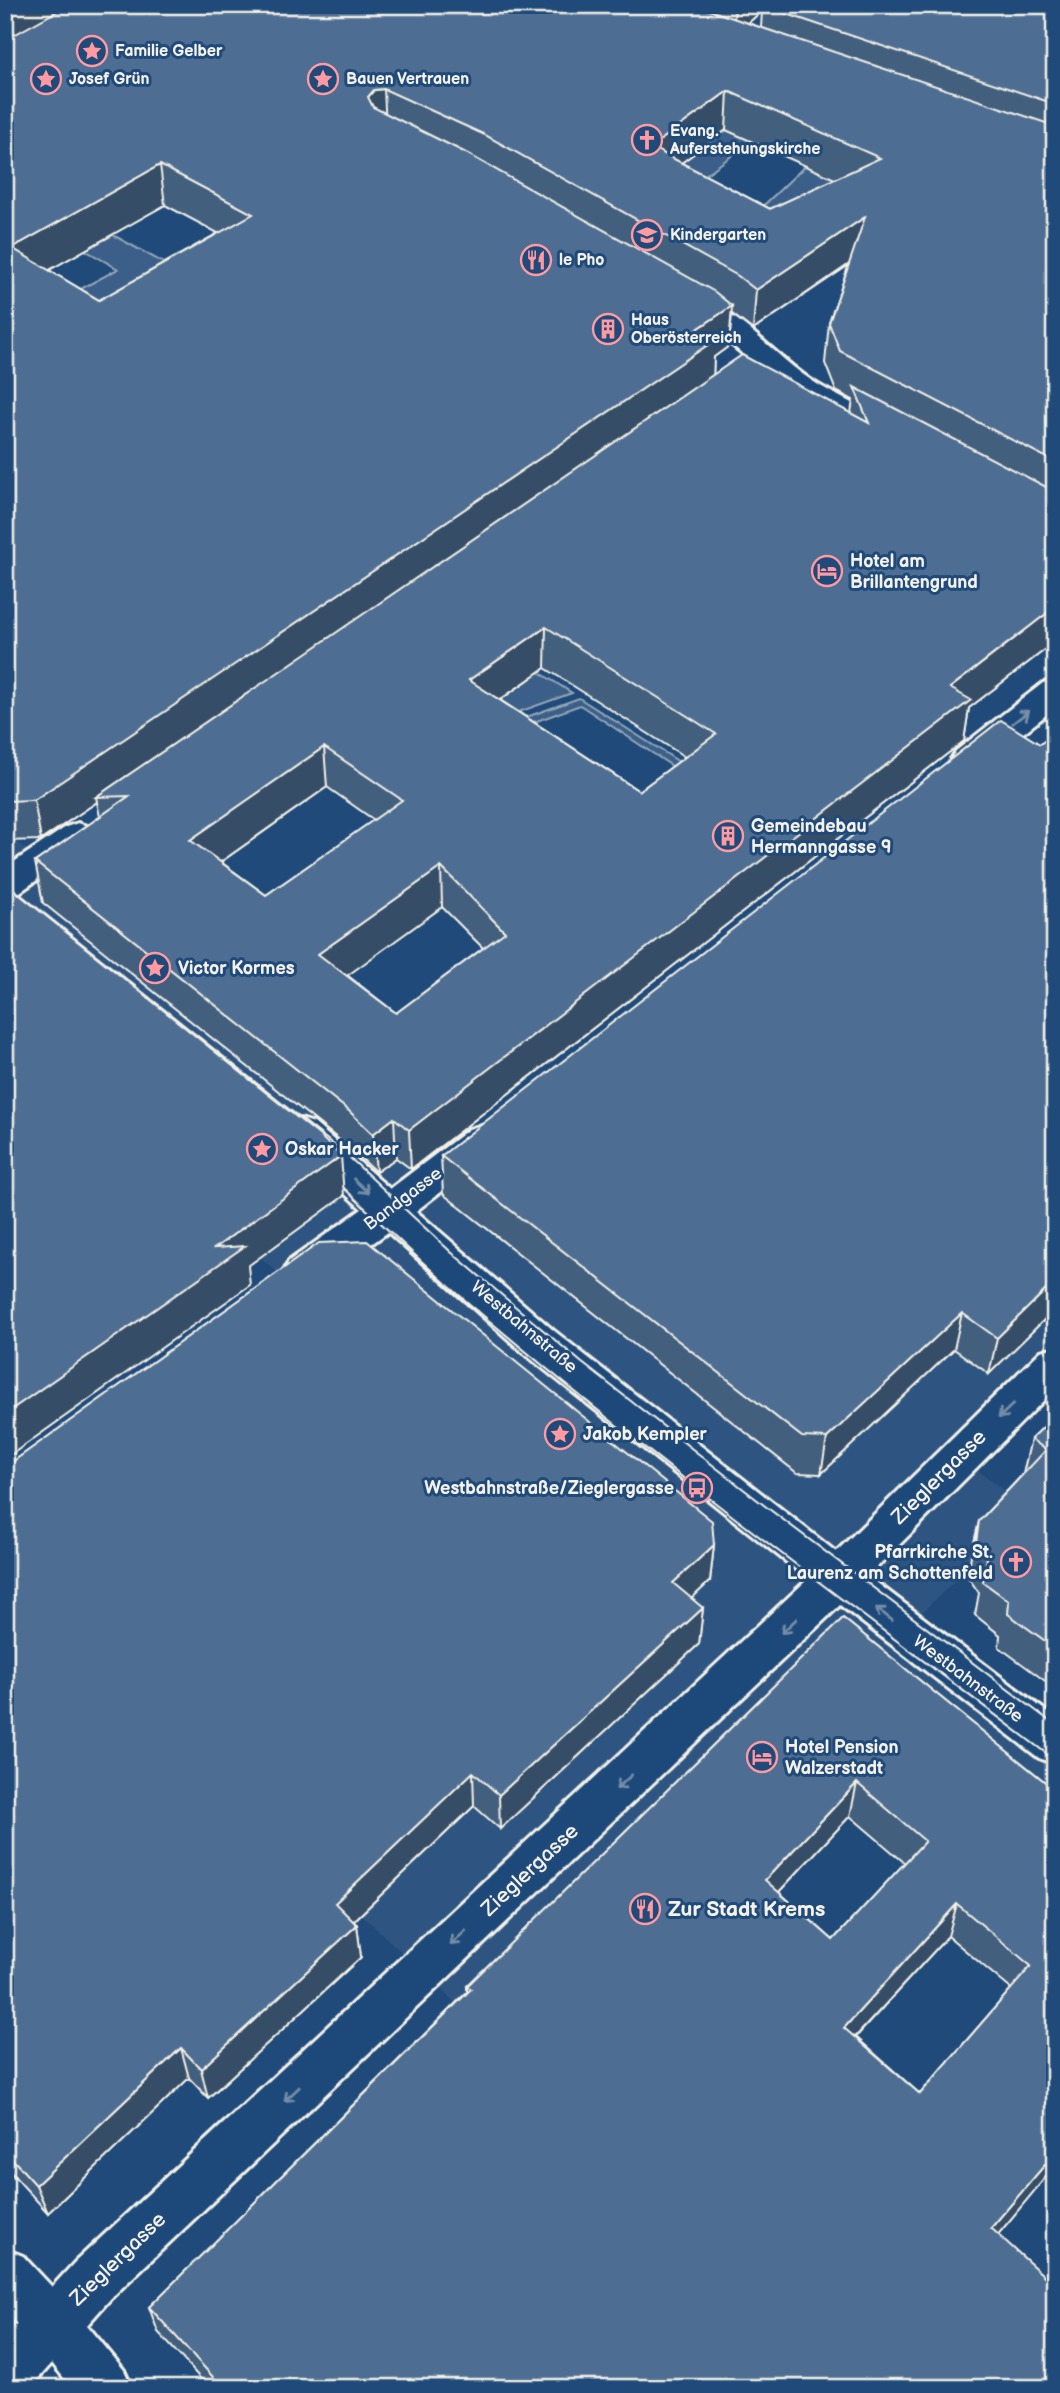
<svg xmlns="http://www.w3.org/2000/svg" width="1060" height="2393" viewBox="0 0 1060 2393" font-family="'Balsamiq Sans',sans-serif">
	<rect width="100%" height="100%" fill="#1f4a7a"/>
	<filter id="ink" filterUnits="userSpaceOnUse"><feTurbulence type="fractalNoise" baseFrequency=".0143" numOctaves="2"/><feDisplacementMap in="SourceGraphic" scale="14" xChannelSelector="R" yChannelSelector="G"/><feConvolveMatrix kernelMatrix="1 2 1 2 8 2 1 2 1" color-interpolation-filters="sRGB"/></filter>
	<g filter="url(#ink)">
		<path fill="#2d5581" d="M 5,841 L 15,841 L 73,883 L 395,1156 L 797,1473 L 821,1473 L 954,1349 L 989,1374 L 1055,1309 L 1055,1363 L 959,1456 L 1020,1503 L 984,1558 L 969,1567 L 904,1630 L 1055,1744 L 1055,1831 L 836,1653 L 469,2016 L 361,1914 L 474,1806 L 500,1828 L 315,1305 L 260,1257 L 5,942 Z"/>
		<g fill="#3a5f88" stroke="#97a8b8" stroke-width="2">
			<path d="M 744,116 L 769,129 L 698,180 L 650,186 Z"/>
			<path d="M 805,166 L 847,183 L 773,210 L 763,206 Z"/>
			<path d="M 113,235 L 180,272 L 106,340 L 49,306 L 118,269 L 85,250 Z"/>
			<path d="M 528,665 L 572,693 L 516,713 L 491,706 L 531,678 Z"/>
			<path d="M 579,698 L 681,763 L 675,768 L 580,705 L 526,725 L 521,719 Z"/>
		</g>
		<g fill="none" stroke-linecap="round" stroke-linejoin="round">
			<g stroke="#f4f1e8" stroke-width="6">
				<g id="minor">
					<path d="M 687,295 C 739,307 773,357 817,384 C 846,401 878,416 909,432 L 913,438 L 909,444 L 898,447 L 887,444 L 795,395 L 767,373 C 749,385 730,405 708,399 L 703,393 L 708,387 L 749,359 L 714,330 L 677,309 L 673,303 L 677,297 Z"/>
					<path d="M 1055,680 L 1055,708 L 980,767 L 968,770 L 956,767 L 951,759 L 956,751 L 1043,683 Z"/>
					<path d="M 78,823 L 90,827 L 95,835 L 90,843 L 17,894 L 5,897 L 5,868 L 66,827 Z"/>
					<path d="M 301,1119 L 314,1123 L 390,1189 L 469,1129 L 482,1125 L 495,1129 L 501,1139 L 495,1149 L 416,1211 L 553,1330 L 836,1552 L 1041,1351 L 1055,1347 L 1055,1389 L 868,1576 L 1055,1718 L 1055,1764 L 1039,1758 L 840,1605 L 111,2298 L 87,2325 L 124,2370 L 132,2388 L 72,2388 L 52,2363 L 30,2388 L 5,2388 L 5,2337 L 17,2324 L 5,2312 L 5,2249 L 23,2256 L 52,2287 L 75,2262 L 808,1579 L 525,1354 L 388,1232 L 317,1283 L 303,1288 L 289,1283 L 283,1272 L 289,1261 L 362,1209 L 288,1143 L 282,1133 L 288,1123 Z"/>
				</g>
			</g>
			<use href="#minor" fill="#1f4a7a" fill-rule="evenodd"/>
			<g stroke="#f4f1e8" stroke-width="2">
				<path d="M 5,882 L 349,1157 L 451,1252 L 581,1362 L 769,1509 L 1055,1725"/>
				<path d="M 330,1175 C 375,1217 419,1261 466,1301 C 655,1463 857,1610 1055,1760"/>
			</g>
		</g>
		<g fill="#425f7e" stroke="#f4f1e8" stroke-width="2" fill-rule="evenodd">
			<path d="M 5,5 L 1055,5 L 1055,642 L 969,708 L 964,741 L 411,1169 L 396,1158 L 376,1172 L 352,1150 L 43,903 L 35,862 L 100,817 L 97,802 L 41,840 L 5,841 ZM 762,11 L 761,28 L 748,23 ZM 726,130 L 835,179 L 770,209 L 681,163 ZM 165,205 L 218,233 L 99,300 L 49,270 ZM 849,265 L 829,323 L 825,363 L 836,391 L 853,400 L 851,413 L 713,375 L 714,357 L 729,346 L 732,314 L 753,330 ZM 545,668 L 685,757 L 639,791 L 500,700 ZM 327,787 L 374,820 L 266,895 L 221,862 ZM 442,907 L 483,948 L 396,1013 L 347,975 Z"/>
			<path d="M 441,1156 L 1055,1309 L 989,1374 L 954,1349 L 821,1474 L 797,1473 L 443,1194 Z"/>
			<path d="M 1055,1416 L 1055,1685 L 1052,1686 L 999,1647 L 1000,1635 L 975,1615 L 979,1593 L 968,1577 L 971,1555 L 979,1521 L 1023,1474 L 1031,1439 Z"/>
			<path d="M 5,1464 L 714,1545 L 710,1581 L 691,1599 L 703,1608 L 699,1644 L 500,1829 L 474,1806 L 354,1921 L 357,1925 L 361,1957 L 208,2098 L 189,2078 L 48,2213 L 5,2166 Z"/>
			<path d="M 843,1618 L 1055,1790 L 1055,2166 L 998,2234 L 1055,2388 L 209,2388 L 158,2332 L 149,2307 L 467,1992 L 467,1986 ZM 850,1816 L 905,1863 L 833,1940 L 779,1892 ZM 948,1936 L 1011,1989 L 920,2094 L 856,2037 Z"/>
		</g>
		<g fill="#364d66" stroke="#f4f1e8" stroke-width="2">
			<path d="M 22,5 L 95,5 L 5,57 L 5,15 Z"/>
			<path d="M 735,5 L 769,5 L 763,6 L 762,11 L 733,36 Z"/>
			<path d="M 384,89 L 386,128 L 370,137 L 368,97 L 374,90 Z"/>
			<path d="M 728,91 L 726,130 L 650,186 L 651,147 Z"/>
			<path d="M 160,165 L 165,205 L 19,287 L 12,248 Z"/>
			<path d="M 865,217 L 861,256 L 753,330 L 756,290 Z"/>
			<path d="M 732,306 L 729,346 L 714,357 L 713,381 L 96,797 L 97,802 L 41,840 L 34,800 L 696,330 Z"/>
			<path d="M 1055,607 L 1055,642 L 969,708 L 964,741 L 411,1169 L 409,1130 L 950,688 Z"/>
			<path d="M 546,627 L 545,668 L 470,721 L 469,680 Z"/>
			<path d="M 324,747 L 327,787 L 195,880 L 190,840 Z"/>
			<path d="M 441,867 L 442,907 L 322,994 L 318,954 Z"/>
			<path d="M 394,1118 L 396,1158 L 376,1172 L 373,1134 Z"/>
			<path d="M 341,1156 L 344,1196 L 248,1266 L 250,1285 L 5,1459 L 5,1414 L 215,1248 Z"/>
			<path d="M 1055,1281 L 1055,1309 L 989,1374 L 997,1338 Z"/>
			<path d="M 962,1313 L 954,1349 L 821,1474 L 827,1438 Z"/>
			<path d="M 714,1545 L 710,1581 L 670,1619 L 673,1583 Z"/>
			<path d="M 703,1608 L 699,1644 L 500,1829 L 499,1795 Z"/>
			<path d="M 473,1772 L 474,1806 L 339,1935 L 335,1903 Z"/>
			<path d="M 857,1783 L 850,1816 L 760,1912 L 765,1880 Z"/>
			<path d="M 957,1904 L 948,1936 L 837,2057 L 844,2028 Z"/>
			<path d="M 357,1925 L 361,1957 L 208,2098 L 201,2069 Z"/>
			<path d="M 181,2048 L 189,2078 L 48,2213 L 36,2185 Z"/>
			<path d="M 1055,2153 L 1055,2166 L 981,2255 L 991,2228 Z"/>
		</g>
		<g fill="#4d6e92" stroke="#f4f1e8" stroke-width="2" fill-rule="evenodd">
			<path d="M 5,5 L 22,5 L 5,15 Z"/>
			<path d="M 68,5 L 694,5 L 1055,126 L 1055,462 L 840,351 L 829,323 L 865,217 L 756,290 L 738,276 L 485,135 L 384,89 L 374,90 L 368,97 L 373,107 L 464,152 L 715,292 L 732,306 L 696,330 L 715,340 L 34,800 L 5,801 L 5,40 ZM 728,91 L 880,158 L 770,209 L 651,147 ZM 160,165 L 253,214 L 99,300 L 12,248 Z"/>
			<path d="M 764,5 L 1055,5 L 1055,104 L 763,6 Z"/>
			<path d="M 742,355 L 869,423 L 854,387 L 1050,489 L 1055,489 L 1055,607 L 950,688 L 971,700 L 409,1130 L 394,1118 L 373,1134 L 349,1111 L 35,862 L 129,796 L 96,797 ZM 546,627 L 716,734 L 639,791 L 469,680 ZM 324,747 L 402,800 L 266,895 L 190,840 ZM 441,867 L 505,932 L 396,1013 L 318,954 Z"/>
			<path d="M 1001,720 L 1040,744 L 1047,739 L 1055,744 L 1055,1281 L 997,1338 L 962,1313 L 827,1438 L 802,1437 L 441,1156 Z"/>
			<path d="M 5,883 L 319,1135 L 341,1156 L 215,1248 L 245,1246 L 5,1414 Z"/>
			<path d="M 367,1241 L 712,1521 L 714,1545 L 673,1583 L 703,1608 L 499,1795 L 473,1772 L 335,1903 L 357,1925 L 201,2069 L 181,2048 L 36,2185 L 5,2151 L 5,1464 L 12,1462 L 319,1243 Z"/>
			<path d="M 1055,1416 L 1055,1648 L 1008,1614 L 1009,1601 L 983,1582 L 987,1559 L 976,1543 L 979,1521 L 1046,1450 L 1031,1439 Z"/>
			<path d="M 843,1618 L 1055,1790 L 1055,2153 L 991,2228 L 1055,2286 L 1055,2388 L 223,2388 L 149,2307 L 471,1989 L 467,1986 ZM 857,1783 L 925,1841 L 833,1940 L 765,1880 ZM 957,1904 L 1031,1966 L 920,2094 L 844,2028 Z"/>
		</g>
		<defs><path id="oneway-shaft" d="M-6 0H5M1.5-3L5.5 0L1.5 3" fill="none" stroke-width="1.6" stroke-linecap="round" stroke-linejoin="round" transform="scale(1.75)"/></defs>
		<g stroke="#748da6">
			<use href="#oneway-shaft" transform="translate(1021 717) rotate(-38)"/>
			<use href="#oneway-shaft" transform="translate(361 1186) rotate(44)"/>
			<use href="#oneway-shaft" transform="translate(1006 1411) rotate(136)"/>
			<use href="#oneway-shaft" transform="translate(884 1614) rotate(-142)"/>
			<use href="#oneway-shaft" transform="translate(789 1626) rotate(137)"/>
			<use href="#oneway-shaft" transform="translate(624 1782) rotate(137)"/>
			<use href="#oneway-shaft" transform="translate(458 1938) rotate(137)"/>
			<use href="#oneway-shaft" transform="translate(292 2094) rotate(137)"/>
		</g>
	</g>
	<defs>
		<g id="sight-ring" transform="scale(1.575)"><circle r="9.5" fill="#1f4a7a" stroke="#ff9aa2" stroke-width="1.5"/><path d="M0-6L1.8-2.2L6-1.7L2.9 1.2L3.7 5.4L0 3.3L-3.7 5.4L-2.9 1.2L-6-1.7L-1.8-2.2Z" fill="#ff9aa2"/></g>
		<g id="church-ring" transform="scale(1.575)"><circle r="9.5" fill="#1f4a7a" stroke="#ff9aa2" stroke-width="1.5"/><path d="M-1.2-6h2.4v3.5h3.3v2.4h-3.3V6h-2.4V-.1h-3.3v-2.4h3.3Z" fill="#ff9aa2"/></g>
		<g id="school-ring" transform="scale(1.575)"><circle r="9.5" fill="#1f4a7a" stroke="#ff9aa2" stroke-width="1.5"/><path d="M0-5L7-2L0 1L-7-2ZM-4 1L0 2.5L4 1V4Q0 6-4 4Z" fill="#ff9aa2"/></g>
		<g id="restaurant-ring" transform="scale(1.575)"><circle r="9.5" fill="#1f4a7a" stroke="#ff9aa2" stroke-width="1.5"/><path d="M-5-6h1v4h1v-4h1v4h1v-4h1v5L-1.5 .5V6h-2V.5L-5-1ZM5-6V6H3V1.5H1.5Q1.5-4 5-6Z" fill="#ff9aa2"/></g>
		<g id="building-ring" transform="scale(1.575)"><circle r="9.5" fill="#1f4a7a" stroke="#ff9aa2" stroke-width="1.5"/><path d="M-4-6H4V6H1V3H-1V6H-4ZM-2.5-4.3h1.7v1.8h-1.7ZM.8-4.3h1.7v1.8H.8ZM-2.5-1h1.7V.8h-1.7ZM.8-1h1.7V.8H.8Z" fill="#ff9aa2"/></g>
		<g id="hotel-ring" transform="scale(1.575)"><circle r="9.5" fill="#1f4a7a" stroke="#ff9aa2" stroke-width="1.5"/><path d="M-6-4.5h1.5V1H6V5H4.5V3h-9V5H-6ZM-4 0a1.8 1.8 0 1 1 3.6 0ZM.5 0V-2.5h3Q6-2.5 6 0Z" fill="#ff9aa2"/></g>
		<g id="bus-ring" transform="scale(1.575)"><circle r="9.5" fill="#1f4a7a" stroke="#ff9aa2" stroke-width="1.5"/><path d="M-5-6H5V4H4V6H2V4H-2V6H-4V4H-5ZM-3.5-4V0h7V-4ZM-3.5 1.2v1.5H-2V1.2ZM2 1.2v1.5H3.5V1.2Z" fill="#ff9aa2"/></g>
	</defs>
	<g fill-rule="evenodd">
		<use href="#sight-ring" x="92" y="51"/>
		<use href="#sight-ring" x="46" y="79"/>
		<use href="#sight-ring" x="323" y="79"/>
		<use href="#church-ring" x="647" y="140"/>
		<use href="#school-ring" x="647" y="235"/>
		<use href="#restaurant-ring" x="536" y="260"/>
		<use href="#building-ring" x="608" y="329"/>
		<use href="#hotel-ring" x="827" y="571"/>
		<use href="#building-ring" x="728" y="836"/>
		<use href="#sight-ring" x="155" y="968"/>
		<use href="#sight-ring" x="262" y="1149"/>
		<use href="#sight-ring" x="560" y="1434"/>
		<use href="#bus-ring" x="697" y="1488"/>
		<use href="#church-ring" x="1016" y="1562"/>
		<use href="#hotel-ring" x="762" y="1757"/>
		<use href="#restaurant-ring" x="645" y="1909"/>
	</g>
	<g text-anchor="middle" dominant-baseline="central" stroke-width="6" stroke-linejoin="round" paint-order="stroke">
		<g font-size="16" font-weight="bold" fill="#f4f1e8" stroke="#1f4a7a" text-anchor="start">
			<text x="115" y="51">Familie Gelber</text>
			<text x="69" y="79">Josef Grün</text>
			<text x="346" y="79">Bauen Vertrauen</text>
			<text x="670" y="131">Evang.<tspan x="670" dy="18">Auferstehungskirche</tspan></text>
			<text x="670" y="235">Kindergarten</text>
			<text x="559" y="260">le Pho</text>
			<text x="631" y="320">Haus<tspan x="631" dy="18">Oberösterreich</tspan></text>
		</g>
		<g font-size="18" font-weight="bold" fill="#f4f1e8" stroke="#1f4a7a" text-anchor="start">
			<text x="850" y="561">Hotel am<tspan x="850" dy="21">Brillantengrund</tspan></text>
			<text x="751" y="826">Gemeindebau<tspan x="751" dy="21">Hermanngasse 9</tspan></text>
			<text x="178" y="968">Victor Kormes</text>
			<text x="285" y="1149">Oskar Hacker</text>
			<text x="583" y="1434">Jakob Kempler</text>
			<text x="674" y="1488" text-anchor="end">Westbahnstraße/Zieglergasse</text>
			<text x="993" y="1552" text-anchor="end">Pfarrkirche St.<tspan x="993" dy="21">Laurenz am Schottenfeld</tspan></text>
			<text x="785" y="1747">Hotel Pension<tspan x="785" dy="21">Walzerstadt</tspan></text>
		</g>
		<g font-size="18" fill="#f4f1e8" stroke="#1f4a7a">
			<text transform="translate(403 1199) rotate(-37)">Bandgasse</text>
			<text transform="translate(524 1327) rotate(40)">Westbahnstraße</text>
			<text transform="translate(968 1679) rotate(37)">Westbahnstraße</text>
		</g>
		<g font-size="21" fill="#f4f1e8" stroke="#1f4a7a">
			<text transform="translate(939 1477) rotate(-45)">Zieglergasse</text>
			<text transform="translate(530 1870) rotate(-43)">Zieglergasse</text>
			<text transform="translate(118 2259) rotate(-44)">Zieglergasse</text>
		</g>
		<g font-size="21" font-weight="bold" fill="#f4f1e8" stroke="#1f4a7a" text-anchor="start">
			<text x="668" y="1909">Zur Stadt Krems</text>
		</g>
	</g>
	<rect width="1060" height="2393" fill="none" stroke="#1f4a7a" stroke-width="28"/>
	<rect x="14" y="14" width="1032" height="2365" fill="none" stroke="#f4f1e8" stroke-width="2.5" filter="url(#ink)"/>
</svg>
